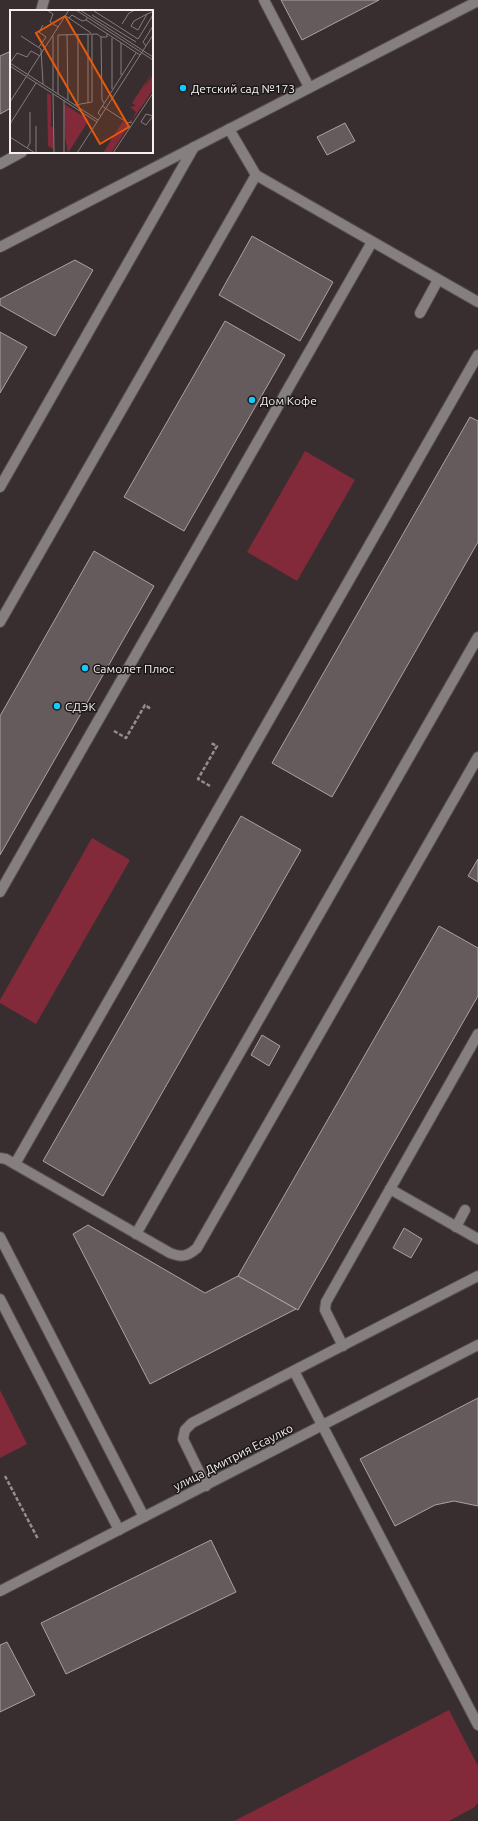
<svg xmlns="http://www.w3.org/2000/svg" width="478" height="1821" viewBox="0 0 478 1821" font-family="Ubuntu,sans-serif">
	<rect width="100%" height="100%" fill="#382e2f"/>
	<g fill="#822a39">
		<path d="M 305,451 L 355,480 L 297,581 L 247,552 Z"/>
		<path d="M 92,838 L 130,860 L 36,1024 L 0,1003 L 0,1000 Z"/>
		<path d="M 0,1390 L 27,1444 L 0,1458 Z"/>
		<path d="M 449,1710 L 478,1766 L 478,1802 L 475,1807 L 449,1821 L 234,1821 Z"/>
	</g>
	<g fill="#665b5c" stroke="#ada0a1">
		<path d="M 281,0 L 379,0 L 302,40 Z"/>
		<path d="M 9,52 L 11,56 L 11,108 L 0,114 L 0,56 Z"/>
		<path d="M 345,123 L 355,141 L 327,155 L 317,137 Z"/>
		<path d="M 252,236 L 333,282 L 300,341 L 219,295 Z"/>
		<path d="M 75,260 L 93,270 L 55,336 L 0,305 L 0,299 Z"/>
		<path d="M 225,321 L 285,355 L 184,531 L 124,497 Z"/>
		<path d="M 0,332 L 27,347 L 0,393 Z"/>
		<path d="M 470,417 L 478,421 L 478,542 L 332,797 L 272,763 Z"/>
		<path d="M 94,551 L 154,586 L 0,855 L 0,716 Z"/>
		<path d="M 241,816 L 301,850 L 103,1196 L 43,1161 Z"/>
		<path d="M 478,859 L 478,882 L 468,876 Z"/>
		<path d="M 439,926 L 478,948 L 478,996 L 298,1310 L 238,1276 Z"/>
		<path d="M 262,1035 L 280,1046 L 269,1066 L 251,1055 Z"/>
		<path d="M 88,1225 L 205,1293 L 238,1276 L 296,1309 L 150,1384 L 73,1234 Z"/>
		<path d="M 404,1228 L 422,1239 L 411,1258 L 393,1248 Z"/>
		<path d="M 478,1398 L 478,1506 L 454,1501 L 435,1505 L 395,1526 L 360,1459 Z"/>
		<path d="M 211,1540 L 236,1592 L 66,1674 L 41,1623 Z"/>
		<path d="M 7,1642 L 35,1695 L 0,1712 L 0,1645 Z"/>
	</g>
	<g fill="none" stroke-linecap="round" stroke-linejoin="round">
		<g stroke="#564d4e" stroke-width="12">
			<g id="minor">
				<path d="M 264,0 L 309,87"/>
				<path d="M 41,11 L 44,0"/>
				<path d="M 229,129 L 256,175"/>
				<path d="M 0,164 L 22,152"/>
				<path d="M 0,247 L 478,1"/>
				<path d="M 420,313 L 438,280"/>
				<path d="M 0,487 L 194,147"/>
				<path d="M 0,622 L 256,175 L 478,302"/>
				<path d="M 0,892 L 372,242"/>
				<path d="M 0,1158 L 6,1159 L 170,1253 C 182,1258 188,1256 197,1248 L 478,757"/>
				<path d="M 15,1164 L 478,355"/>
				<path d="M 390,1189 L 478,1239"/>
				<path d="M 456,1227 L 465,1210"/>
				<path d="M 136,1234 L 478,637"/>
				<path d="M 0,1237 L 144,1517"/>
				<path d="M 0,1299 L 119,1530"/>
				<path d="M 343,1346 L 325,1310 L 326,1302 L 478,1034"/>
				<path d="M 294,1371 L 478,1725"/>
				<path d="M 206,1486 L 183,1439 L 185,1430 L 192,1423 L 478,1276"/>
				<path d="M 0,1591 L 478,1345"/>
			</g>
		</g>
		<g stroke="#968e8e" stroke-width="2.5" stroke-dasharray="4 2" stroke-linecap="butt">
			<path d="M 114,731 L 126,738 L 145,705 L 151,709"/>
			<path d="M 210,786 L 198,779 L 217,746 L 211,743"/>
			<path d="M 5,1476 L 38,1539"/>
		</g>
		<use href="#minor" stroke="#857f80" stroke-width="10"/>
	</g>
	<g fill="#14cafb" stroke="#1c1818" stroke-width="1.5">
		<circle cx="183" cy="88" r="4"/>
		<circle cx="252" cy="400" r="4"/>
		<circle cx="85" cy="668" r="4"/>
		<circle cx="57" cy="706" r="4"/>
	</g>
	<g text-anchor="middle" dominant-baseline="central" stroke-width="3" stroke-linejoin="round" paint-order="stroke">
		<g font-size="12" fill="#f6f0f0" stroke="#1c1818" text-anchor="start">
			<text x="191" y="88">Детский сад №173</text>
			<text x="260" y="400">Дом Кофе</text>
			<text x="93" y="668">Самолет Плюс</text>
			<text x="65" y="706">СДЭК</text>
		</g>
		<g font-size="12" fill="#f6f0f0" stroke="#1c1818">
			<text transform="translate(233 1457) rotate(-27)">улица Дмитрия Есаулко</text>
		</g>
	</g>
	<g transform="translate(10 10)">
		<rect width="143" height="143" fill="#382e2f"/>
		<path d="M 143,61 L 133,79 L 143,65 L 143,80 L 123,109 L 121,112 L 118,111 L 122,110 L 126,102 L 120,97 L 126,96 L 122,93 ZM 37,83 L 41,85 L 41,115 L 39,114 L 43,118 L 43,139 L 38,136 ZM 54,94 L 79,110 L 58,143 L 55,127 ZM 113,111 L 119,116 L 101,143 L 93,143 Z" fill="#822a39"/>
		<path fill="none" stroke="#847c7c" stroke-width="1" d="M 37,0 L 43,4 L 40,12 L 48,17M 66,0 L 143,50M 70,0 L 143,47M 84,1 L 128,29M 137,4 L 128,20 L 121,16 L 124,11 L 137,4 L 142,2 L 143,2M 82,5 L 126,32M 56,6 L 81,23M 59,8 L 62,5 L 72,11 L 76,10M 77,8 L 76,10 L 130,45M 112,14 L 119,3 L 125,0M 57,25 L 58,90M 68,25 L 68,93M 78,25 L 78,93M 11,26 L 31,39 L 33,74M 43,26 L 43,81M 102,28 L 102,79M 128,29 L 143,5M 111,33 L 111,65M 136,36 L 133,32 L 143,16M 29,37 L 36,27 L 29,22 L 33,15M 0,53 L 88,110M 0,53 L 7,43 L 17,47 L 21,41 L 30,46M 0,56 L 87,112M 43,84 L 44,143M 48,84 L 48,25 L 87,24 L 91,27M 54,90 L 54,143M 0,92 L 59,0M 94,93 L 92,90 L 91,27 L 97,27 L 97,24M 65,95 L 82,92 L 82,25M 92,96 L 118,113 L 122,112M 91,106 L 88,103 L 126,43M 143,106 L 136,115 L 131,112 L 136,104 L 143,106M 0,114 L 26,73M 26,116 L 26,143M 0,127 L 25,143M 17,138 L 20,133 L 20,102M 67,143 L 143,25M 103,143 L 143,83"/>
		<path fill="#e8590c" fill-opacity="0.15" stroke="#e8590c" stroke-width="2" d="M 55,6 L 119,117 L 90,134 L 26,23 Z"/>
		<rect width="143" height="143" fill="none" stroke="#f6f0f0" stroke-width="2"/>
	</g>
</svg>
